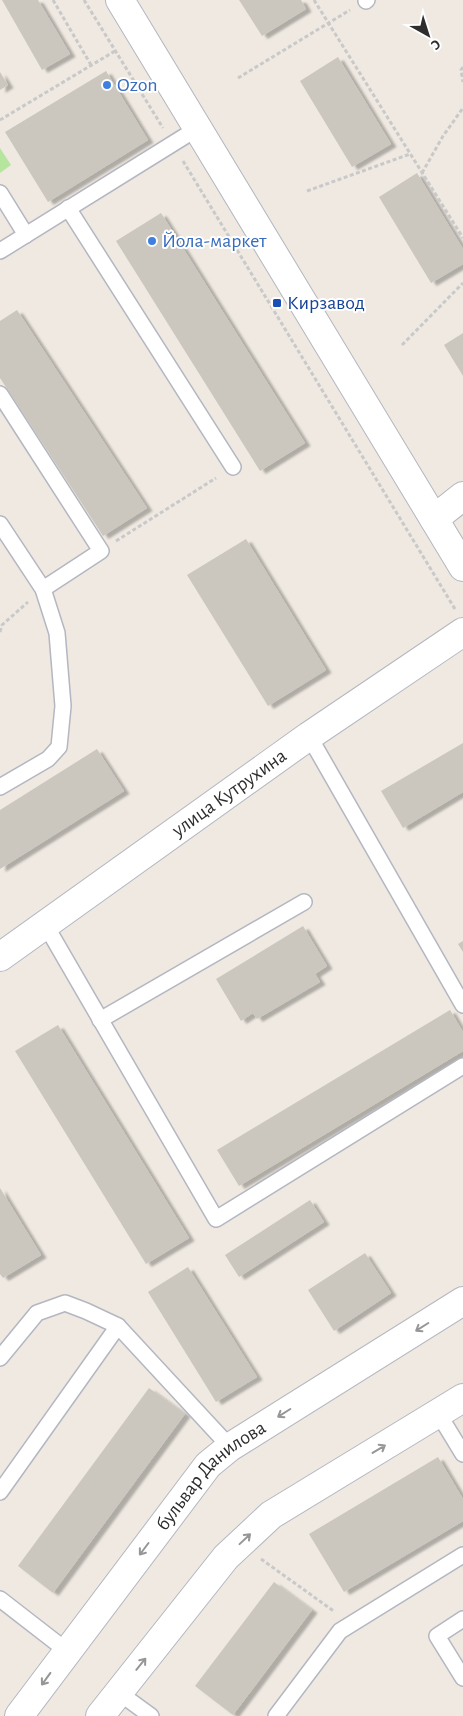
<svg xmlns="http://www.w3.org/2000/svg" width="463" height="1716" viewBox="0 0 463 1716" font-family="'Alegreya Sans',sans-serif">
	<defs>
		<filter id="shadow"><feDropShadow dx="5.5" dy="3" stdDeviation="1" flood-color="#0004"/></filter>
	</defs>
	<rect width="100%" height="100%" fill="#efe9e1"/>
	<path fill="#b6e59e" d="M 0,148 L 11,165 L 0,173 Z"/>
	<g fill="#cbc7bf" filter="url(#shadow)">
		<path d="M 2,0 L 38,0 L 70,54 L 42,70 Z"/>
		<path d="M 239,0 L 301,0 L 306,9 L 262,36 Z"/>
		<path d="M 338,57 L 391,144 L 352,167 L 300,81 Z"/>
		<path d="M 106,71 L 148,140 L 48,202 L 5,132 Z"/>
		<path d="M 0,72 L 8,85 L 0,90 Z"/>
		<path d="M 417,173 L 463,249 L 463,264 L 431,283 L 379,197 Z"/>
		<path d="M 161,213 L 305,443 L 260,471 L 116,241 Z"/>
		<path d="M 17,310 L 147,508 L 103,536 L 0,378 L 0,321 Z"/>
		<path d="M 463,333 L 463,376 L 444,345 Z"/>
		<path d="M 246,539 L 326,670 L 268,706 L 187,575 Z"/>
		<path d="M 463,743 L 463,792 L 403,828 L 381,791 Z"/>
		<path d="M 97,749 L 124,791 L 0,869 L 0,810 Z"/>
		<path d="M 303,926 L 327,966 L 315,974 L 320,982 L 257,1019 L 253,1013 L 241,1021 L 216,979 Z"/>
		<path d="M 463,941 L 463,952 L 458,944 Z"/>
		<path d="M 450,1010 L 463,1032 L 463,1051 L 239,1186 L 217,1150 Z"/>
		<path d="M 58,1025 L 189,1238 L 146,1264 L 15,1051 Z"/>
		<path d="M 0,1188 L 41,1255 L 3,1278 L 0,1274 Z"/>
		<path d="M 310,1200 L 324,1222 L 239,1277 L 225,1255 Z"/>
		<path d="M 365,1253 L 391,1293 L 334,1331 L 308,1290 Z"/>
		<path d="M 188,1267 L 257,1377 L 216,1402 L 148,1292 Z"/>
		<path d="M 149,1388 L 185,1414 L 53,1593 L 18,1566 Z"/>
		<path d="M 438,1457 L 463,1499 L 463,1521 L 344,1592 L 309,1534 Z"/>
		<path d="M 274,1582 L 312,1610 L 233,1715 L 195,1686 Z"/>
	</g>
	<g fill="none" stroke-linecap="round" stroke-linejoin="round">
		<g stroke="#b4b7c1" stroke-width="18">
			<g id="lane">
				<path d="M 366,1 L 367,0"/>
				<path d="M 0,193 L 26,235"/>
				<path d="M 68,208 L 233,467"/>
				<path d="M 0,251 L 198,128"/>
				<path d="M 0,394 L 101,551 L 43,589"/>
				<path d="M 0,524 L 43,589 L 57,633 L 63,706 L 59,747 L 48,759 L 0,787"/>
				<path d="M 309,736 L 463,1005"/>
				<path d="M 45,924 L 216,1219 L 463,1066"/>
				<path d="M 100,1020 L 304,902"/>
				<path d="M 0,1358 L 37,1313 L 65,1303 L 86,1311 L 118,1326"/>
				<path d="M 438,1413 L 463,1454"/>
				<path d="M 0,1492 L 118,1326 L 230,1447"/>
				<path d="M 0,1599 L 67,1651"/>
				<path d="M 463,1619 L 437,1636 L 463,1678"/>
				<path d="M 118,1692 L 151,1716"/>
				<path d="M 276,1716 L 340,1631 L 463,1555"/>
			</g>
		</g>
		<g stroke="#b4b7c1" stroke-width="30">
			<g id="street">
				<path d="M 434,519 L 463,496"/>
				<path id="s1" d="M 0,957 L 309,736 L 463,632"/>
				<path id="s2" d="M 19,1716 L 208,1465 L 230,1447 L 463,1301"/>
				<path d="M 100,1716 L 226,1557 L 271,1515 L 463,1398"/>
			</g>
		</g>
		<g stroke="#b4b7c1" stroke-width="30">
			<path id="secondary" d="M 120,0 L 463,567"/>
		</g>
		<g stroke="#c9c9c9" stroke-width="3" stroke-dasharray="4 2.5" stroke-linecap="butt">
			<path d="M 53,0 L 91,65"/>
			<path d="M 84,0 L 163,128"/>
			<path d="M 314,0 L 463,238"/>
			<path d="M 463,67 L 461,70 L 463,82"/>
			<path d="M 238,78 L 350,10"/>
			<path d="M 0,120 L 115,51"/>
			<path d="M 183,161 L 455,609"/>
			<path d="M 422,173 L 443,136 L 463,108"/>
			<path d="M 307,191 L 410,154"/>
			<path d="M 402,345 L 463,283"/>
			<path d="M 116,541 L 216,478"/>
			<path d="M 0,632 L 2,625 L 28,602"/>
			<path d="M 261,1559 L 335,1612"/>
		</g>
		<use href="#lane" stroke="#fff" stroke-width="15"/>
		<use href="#street" stroke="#fff" stroke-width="28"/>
		<use href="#secondary" stroke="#fff" stroke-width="28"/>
	</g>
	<defs><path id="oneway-shaft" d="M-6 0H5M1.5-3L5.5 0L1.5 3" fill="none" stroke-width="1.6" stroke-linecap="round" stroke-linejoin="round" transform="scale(1.25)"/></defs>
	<g stroke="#969696">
		<use href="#oneway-shaft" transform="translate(422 1327) rotate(148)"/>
		<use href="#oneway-shaft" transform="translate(284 1413) rotate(148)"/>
		<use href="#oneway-shaft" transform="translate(379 1449) rotate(-31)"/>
		<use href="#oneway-shaft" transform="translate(245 1539) rotate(-43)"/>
		<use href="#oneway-shaft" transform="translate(144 1549) rotate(127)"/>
		<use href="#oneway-shaft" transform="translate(141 1664) rotate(-51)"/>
		<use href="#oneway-shaft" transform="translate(46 1679) rotate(126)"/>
	</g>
	<g fill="#3f7fe0" stroke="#fff" stroke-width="2">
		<circle cx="107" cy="85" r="5"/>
		<circle cx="152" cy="241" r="5"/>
	</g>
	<rect fill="#1a4fb4" stroke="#fff" stroke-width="2" x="272" y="298" width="10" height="10" rx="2.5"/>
	<g text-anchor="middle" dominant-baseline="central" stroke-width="4" stroke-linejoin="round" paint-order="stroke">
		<g font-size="20" fill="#366cbe" stroke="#fff" text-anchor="start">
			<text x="117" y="85">Ozon</text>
			<text x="162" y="241">Йола-маркет</text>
		</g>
		<g font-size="20" fill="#164399" stroke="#fff" text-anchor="start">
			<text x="287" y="303">Кирзавод</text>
		</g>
		<g font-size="20" fill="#2e2e2e" stroke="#fff">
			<text stroke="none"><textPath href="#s1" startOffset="282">улица Кутрухина</textPath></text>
			<text stroke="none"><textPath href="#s2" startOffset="309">бульвар Данилова</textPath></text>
		</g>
	</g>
	<g transform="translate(428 35) rotate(141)" stroke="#ffffff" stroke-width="4" paint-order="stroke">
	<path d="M0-4L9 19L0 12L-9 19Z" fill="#2e2e2e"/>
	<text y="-8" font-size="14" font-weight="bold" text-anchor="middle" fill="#2e2e2e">С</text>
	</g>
</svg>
